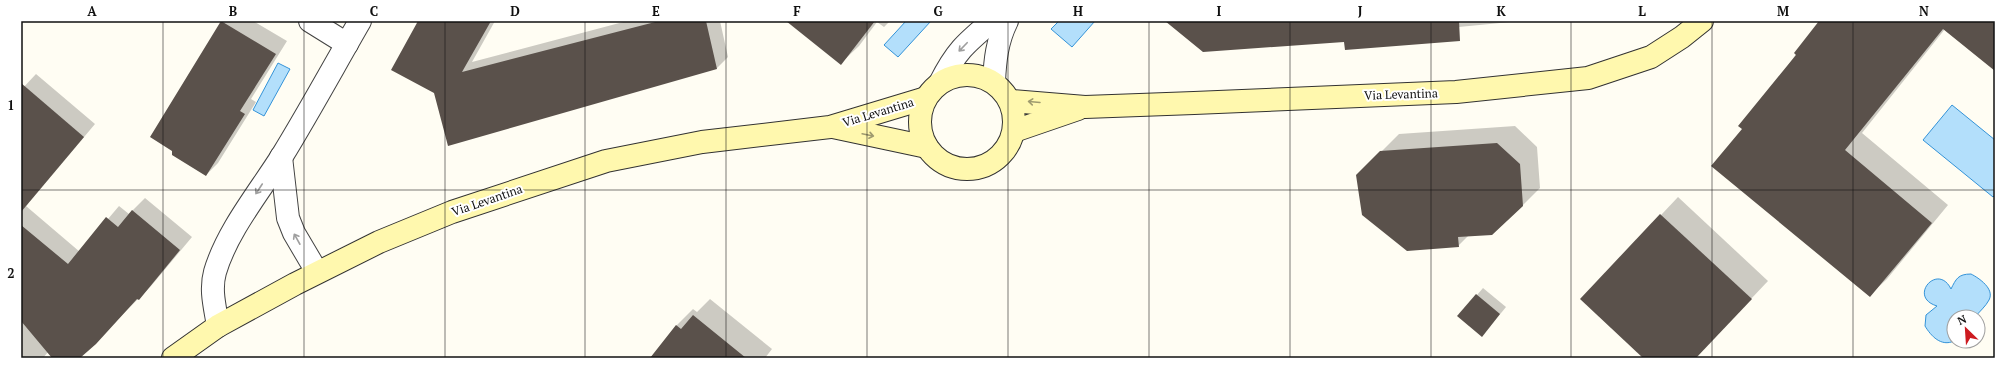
<svg xmlns="http://www.w3.org/2000/svg" width="2016" height="379" viewBox="0 0 2016 379" font-family="'PT Serif',serif">
	<rect width="100%" height="100%" fill="#fffdf3"/>
	<g fill="#b3dffb" stroke="#3493d8">
		<path d="M 906,21 L 931,21 L 898,57 L 884,45 Z"/>
		<path d="M 1059,21 L 1095,21 L 1072,47 L 1051,29 Z"/>
		<path d="M 278,63 L 290,69 L 264,116 L 253,110 Z"/>
		<path d="M 1952,105 L 1995,140 L 1995,195 L 1993,197 L 1923,140 Z"/>
		<path d="M 1971,274 C 1979,278 1995,289 1989,300 C 1986,306 1979,312 1975,317 L 1954,317 L 1954,341 C 1941,347 1931,336 1925,326 L 1926,315 L 1937,306 C 1907,297 1938,262 1951,289 C 1956,279 1958,274 1971,274 Z"/>
	</g>
	<g fill="#0003">
		<path d="M 222,21 L 253,21 L 287,41 L 251,99 L 256,102 L 218,163 L 206,175 L 173,150 L 151,137 Z"/>
		<path d="M 419,21 L 495,21 L 472,62 L 627,21 L 720,21 L 728,57 L 716,69 L 435,93 Z"/>
		<path d="M 800,21 L 890,21 L 884,27 L 877,22 L 859,46 L 841,63 Z"/>
		<path d="M 1166,21 L 1521,21 L 1438,29 L 1345,41 Z"/>
		<path d="M 1820,21 L 1995,21 L 1995,70 L 1945,29 L 1862,133 L 1948,205 L 1887,279 L 1869,296 L 1743,128 Z"/>
		<path d="M 36,74 L 95,124 L 26,206 L 80,252 L 119,206 L 129,214 L 145,198 L 192,237 L 151,286 L 79,358 L 54,358 L 48,352 L 43,358 L 21,358 L 21,90 Z"/>
		<path d="M 1515,126 L 1537,147 L 1540,188 L 1522,206 L 1469,235 L 1458,246 L 1357,176 L 1399,134 Z"/>
		<path d="M 1678,197 L 1768,281 L 1695,358 L 1644,358 L 1582,299 Z"/>
		<path d="M 1483,288 L 1506,307 L 1488,329 L 1477,295 Z"/>
		<path d="M 710,299 L 772,349 L 765,358 L 652,358 L 677,325 L 693,309 L 697,312 Z"/>
	</g>
	<g fill="#5a514b">
		<path d="M 221,21 L 276,54 L 240,111 L 245,114 L 206,176 L 172,155 L 172,151 L 150,137 Z"/>
		<path d="M 418,21 L 491,21 L 462,72 L 659,21 L 706,21 L 717,69 L 448,146 L 434,93 L 391,70 Z"/>
		<path d="M 786,21 L 875,21 L 841,65 Z"/>
		<path d="M 1165,21 L 1459,21 L 1460,41 L 1345,50 L 1344,42 L 1203,52 Z"/>
		<path d="M 1819,21 L 1995,21 L 1995,71 L 1943,29 L 1845,150 L 1932,223 L 1870,297 L 1711,166 L 1742,129 L 1738,126 L 1796,55 L 1794,53 Z"/>
		<path d="M 21,83 L 84,137 L 21,212 Z"/>
		<path d="M 1497,143 L 1520,164 L 1523,206 L 1492,235 L 1458,237 L 1459,247 L 1407,251 L 1362,215 L 1356,175 L 1380,151 Z"/>
		<path d="M 132,210 L 180,250 L 139,300 L 137,299 L 96,344 L 80,358 L 52,358 L 21,321 L 21,225 L 68,264 L 106,217 L 118,227 Z"/>
		<path d="M 1660,214 L 1752,299 L 1696,358 L 1643,358 L 1580,299 Z"/>
		<path d="M 1476,294 L 1500,314 L 1482,337 L 1457,316 Z"/>
		<path d="M 693,315 L 746,358 L 650,358 L 676,325 L 681,329 Z"/>
	</g>
	<g fill="none" stroke-linecap="round" stroke-linejoin="round">
		<g stroke="#434343" stroke-width="24">
			<g id="street">
				<path d="M 310,21 L 347,44"/>
				<path d="M 994,82 C 995,60 997,41 1007,21"/>
				<path d="M 940,83 C 956,51 966,43 992,21"/>
				<path d="M 281,157 L 288,218 L 294,233 L 317,272"/>
				<path d="M 218,326 C 215,307 210,290 215,272 C 227,231 260,191 282,156 C 309,112 334,66 360,21"/>
			</g>
		</g>
		<g stroke="#323232" stroke-width="24">
			<g id="secondary">
				<circle cx="967" cy="122" r="47"/>
				<path d="M 1011,101 L 1085,107 L 1194,103 L 1456,92 L 1588,78 L 1651,57 L 1682,37 L 1702,21"/>
				<path d="M 833,127 L 927,147"/>
				<path d="M 1014,131 L 1078,109"/>
				<path d="M 173,358 L 218,326 L 295,284 L 379,242 L 452,212 L 606,161 L 702,142 L 830,127 L 926,98"/>
			</g>
		</g>
		<use href="#street" stroke="#fff" stroke-width="22"/>
		<use href="#secondary" stroke="#fff8ae" stroke-width="22"/>
	</g>
	<defs><path id="oneway-shaft" d="M-6 0H5M1.5-3L5.5 0L1.5 3" fill="none" stroke-width="1.6" stroke-linecap="round" stroke-linejoin="round"/></defs>
	<g stroke="#9f9f9f">
		<use href="#oneway-shaft" transform="translate(963 47) rotate(134)"/>
		<use href="#oneway-shaft" transform="translate(259 189) rotate(123)"/>
		<use href="#oneway-shaft" transform="translate(297 239) rotate(-119)"/>
	</g>
	<g stroke="#9f9b6f">
		<use href="#oneway-shaft" transform="translate(1034 102) rotate(-175)"/>
		<use href="#oneway-shaft" transform="translate(868 135) rotate(12)"/>
	</g>
	<path fill="none" stroke="#101010" stroke-width="1" stroke-opacity="0.55" d="M 163,21 L 163,358M 304,21 L 304,358M 445,21 L 445,358M 585,21 L 585,358M 726,21 L 726,358M 867,21 L 867,358M 1008,21 L 1008,358M 1149,21 L 1149,358M 1290,21 L 1290,358M 1431,21 L 1431,358M 1571,21 L 1571,358M 1712,21 L 1712,358M 1853,21 L 1853,358M 21,190 L 1995,190"/>
	<g text-anchor="middle" dominant-baseline="central" stroke-width="4" stroke-linejoin="round" paint-order="stroke">
		<g font-size="12" fill="#101010" stroke="#fff">
			<text transform="translate(1401 94) rotate(-2)">Via Levantina</text>
			<text transform="translate(878 112) rotate(-17)">Via Levantina</text>
			<text transform="translate(487 200) rotate(-19)">Via Levantina</text>
		</g>
	</g>
	<rect width="2016" height="379" fill="none" stroke="#ffffff" stroke-width="44"/>
	<g transform="translate(1966 329) rotate(335)"><circle r="19" fill="#ffffff" stroke="#9f9f9f"/>
	<path d="M0-3L7 15L0 10L-7 15Z" fill="#cd1b20"/>
	<text y="-6" font-size="11" font-weight="bold" text-anchor="middle" fill="#101010">N</text>
	</g>
	<rect x="22" y="22" width="1972" height="335" fill="none" stroke="#101010" stroke-width="1.5"/>
	<g font-size="13" text-anchor="middle" font-weight="bold" fill="#101010">
		<text x="92" y="16">A</text>
		<text x="233" y="16">B</text>
		<text x="374" y="16">C</text>
		<text x="515" y="16">D</text>
		<text x="656" y="16">E</text>
		<text x="797" y="16">F</text>
		<text x="938" y="16">G</text>
		<text x="1078" y="16">H</text>
		<text x="1219" y="16">I</text>
		<text x="1360" y="16">J</text>
		<text x="1501" y="16">K</text>
		<text x="1642" y="16">L</text>
		<text x="1783" y="16">M</text>
		<text x="1924" y="16">N</text>
		<text x="11" y="110">1</text>
		<text x="11" y="278">2</text>
	</g>
</svg>
